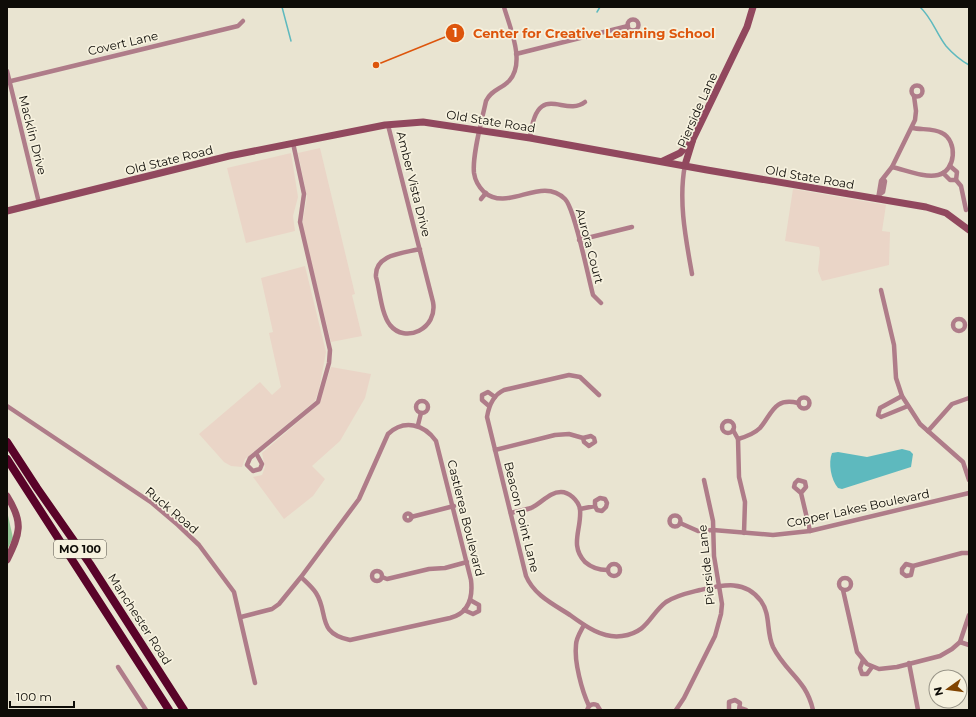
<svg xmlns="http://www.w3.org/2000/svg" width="976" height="717" viewBox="0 0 976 717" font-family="Montserrat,sans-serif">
	<rect width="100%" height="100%" fill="#e9e4d1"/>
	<g fill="#ead5c7">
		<path d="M 320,148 L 355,294 L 352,295 L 362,336 L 331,342 L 302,225 L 307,197 L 298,153 Z"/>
		<path d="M 291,153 L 298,197 L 293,216 L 295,231 L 246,243 L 227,168 Z"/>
		<path d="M 793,189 L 886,205 L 882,231 L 890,232 L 889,265 L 822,281 L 818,271 L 820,252 L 819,247 L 785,241 Z"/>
		<path d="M 305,266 L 326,352 L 319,390 L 315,401 L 245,459 L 242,467 L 231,466 L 224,462 L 199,434 L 260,382 L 272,395 L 281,387 L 269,333 L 273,332 L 261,278 Z"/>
		<path d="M 331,367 L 371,374 L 365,398 L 340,441 L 312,466 L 325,479 L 313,496 L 284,519 L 253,477 L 262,475 L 265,467 L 262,453 L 319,404 Z"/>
	</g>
	<path fill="#95c697" d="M 7,511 L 13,538 L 7,550 Z"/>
	<path fill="#5eb9be" d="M 902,449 L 910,451 L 913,454 L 911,467 L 842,489 L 838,488 C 831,480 828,463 832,453 L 838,452 L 867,457 Z"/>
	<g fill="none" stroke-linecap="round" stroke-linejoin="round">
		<g stroke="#5eb9be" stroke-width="1.5">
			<path d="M 282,7 L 291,41"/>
			<path d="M 920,7 C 932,18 936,33 946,46 C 953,54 960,60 969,65"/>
			<path d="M 597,12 L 600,7"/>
		</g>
		<g stroke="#af7c89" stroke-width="4.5">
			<path d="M 504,7 C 510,28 526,63 509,81 C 501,89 491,90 486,101 C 482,120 472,155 474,173 C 475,180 479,187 484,192 C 508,213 541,175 565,199 C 575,209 588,277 593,295 L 601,303"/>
			<circle cx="633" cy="25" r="5.5"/>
			<path d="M 516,54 L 628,26"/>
			<path d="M 7,71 L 39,203"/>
			<path d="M 7,82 L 238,26 L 243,21"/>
			<circle cx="917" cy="91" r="5.5"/>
			<path d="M 388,125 L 433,302 C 438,329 405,344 390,325 C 381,313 380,291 376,277 C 374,254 404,253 420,249"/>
			<path d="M 530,138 C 537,79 564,118 585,102"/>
			<path d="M 685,165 C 678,201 686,240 692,274"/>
			<path d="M 892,167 C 906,170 924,178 938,175 C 956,171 958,141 942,133 C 934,128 922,130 912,128"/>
			<path d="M 943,173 L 950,180 L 956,180 L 957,172 L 950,166"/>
			<path d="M 956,180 L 961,186 L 966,210"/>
			<path d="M 879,195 L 883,192 L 885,181 L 883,179"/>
			<path d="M 481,199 L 486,193"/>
			<path d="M 878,199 L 881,181 L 892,167 L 915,120 L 916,111 L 914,96"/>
			<path d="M 579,240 L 632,227"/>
			<path d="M 881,290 L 894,345 L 896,378 L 902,396 L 920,424 L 963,462 L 969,480"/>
			<circle cx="959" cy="325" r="6"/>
			<path d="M 599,395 L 580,377 L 569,375 L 504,390 C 493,395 489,405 487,417 L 526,576 C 534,595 553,604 570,615 C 585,626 603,639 622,636 C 649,632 649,615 666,602 C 677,595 688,593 700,590 C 722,585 745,579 761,601 C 771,615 766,632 773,647 C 786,673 806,679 813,710"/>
			<path d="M 902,396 L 880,408 L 878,415 L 881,417 L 908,406"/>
			<circle cx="804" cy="403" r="5.5"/>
			<circle cx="422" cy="407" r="6"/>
			<path d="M 7,406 L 152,503 L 178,525 L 199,545 L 234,592 L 255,683"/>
			<path d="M 489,406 L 482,400 L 482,395 L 488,392 L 495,397"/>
			<circle cx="728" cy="427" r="6"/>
			<path d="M 418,425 L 421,413"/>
			<path d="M 733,430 L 738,439 L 739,477 L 745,502 L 744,533"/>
			<path d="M 928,431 L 952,404 L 969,398"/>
			<path d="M 738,439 C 745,437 754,434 760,428 C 772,414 774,397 798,403"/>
			<path d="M 495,450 L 555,435 L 569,434 L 583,438 L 584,442 L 589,446 L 595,442 L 594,438 L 591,436 L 583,438"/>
			<path d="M 256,453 L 262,464 L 260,469 L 253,471 L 247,465 L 250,458 L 318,402 L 329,363 L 330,350 L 300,222 L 304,194 L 293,143"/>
			<path d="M 801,493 L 806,487 L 805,482 L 798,480 L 795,483 L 794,487 L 801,493 L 810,531"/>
			<path d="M 580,509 L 595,506 L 597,510 L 602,511 L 606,507 L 607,503 L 605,499 L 600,498 L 595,501 L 595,506"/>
			<path d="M 511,513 C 517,511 525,510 531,508 C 542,503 549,492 561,492 C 569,492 578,500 580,509 C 582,529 569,545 585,562 C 592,568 598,570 607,570"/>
			<circle cx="408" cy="517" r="3.5"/>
			<circle cx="675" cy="521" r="5.5"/>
			<path d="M 411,517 L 454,506"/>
			<path d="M 680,523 L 698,531 L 713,530 L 773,535 L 810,531 L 969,493"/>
			<circle cx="614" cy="570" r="6"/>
			<path d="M 913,566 L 911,575 L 906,576 L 902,573 L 902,569 L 906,564 L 913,566 L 962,553 L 969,553"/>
			<circle cx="377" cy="576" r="5"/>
			<path d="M 382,577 L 387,579 L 429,569 L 445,568 L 467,562"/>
			<circle cx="845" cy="584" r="6"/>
			<path d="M 843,590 L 857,652 L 867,664 L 879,669 L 897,667 L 940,656 L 952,649 L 960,642 L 969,615"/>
			<path d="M 464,610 L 473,614 L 479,611 L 479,605 L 470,600"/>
			<path d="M 241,617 L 272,609 L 279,604 L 301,577 L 359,499 L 388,434 C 404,419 424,424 436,441 L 471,580 C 473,597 469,613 450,618 L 350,640 C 316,633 329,613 316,593 C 312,587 306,582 301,577"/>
			<path d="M 584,625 C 581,631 576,638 576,645 C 574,662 582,691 589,706"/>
			<path d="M 960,642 L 969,645"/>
			<path d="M 863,660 L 860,668 L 862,674 L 867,674 L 872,667"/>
			<path d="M 909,663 L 918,710"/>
			<path d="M 118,667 L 146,710"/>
			<path d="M 740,708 L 746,710"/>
			<path d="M 587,710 C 589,705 592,703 597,705 L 600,710"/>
			<path d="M 676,710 L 684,698 L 715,636 L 721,614 L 722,604 L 714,556 L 713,521 L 704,480"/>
			<path d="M 729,710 L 729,702 L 735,700 L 740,703 L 739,710"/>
		</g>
		<g stroke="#91485e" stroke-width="7">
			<path d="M 663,161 L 680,153 L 692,141"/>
			<path d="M 685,165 L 693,139 L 747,27 L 753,7"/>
			<path d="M 7,211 L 229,156 L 385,125 L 423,122 L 530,138 L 707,170 L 926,207 L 946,213 L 969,230"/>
			<path d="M 7,496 C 24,523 20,533 7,560"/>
		</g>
		<g stroke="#590329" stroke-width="8">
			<path d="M 7,442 L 37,488 L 90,564 L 184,710"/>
			<path d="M 7,459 L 169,710"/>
		</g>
	</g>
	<g text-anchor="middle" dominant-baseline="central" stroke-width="3.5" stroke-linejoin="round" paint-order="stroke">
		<rect fill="#f6f1de" stroke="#545148" stroke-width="1" x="54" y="540" width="52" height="18" rx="3"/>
		<g font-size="11" font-weight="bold" fill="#0e0c07">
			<text x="80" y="549">MO 100</text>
		</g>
		<g font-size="12" fill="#0e0c07" stroke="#f6f1de">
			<text transform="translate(123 43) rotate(-13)">Covert Lane</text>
			<text transform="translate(697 110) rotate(-66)">Pierside Lane</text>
			<text transform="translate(491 121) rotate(9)">Old State Road</text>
			<text transform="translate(33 135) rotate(76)">Macklin Drive</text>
			<text transform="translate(169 160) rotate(-14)">Old State Road</text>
			<text transform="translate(810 177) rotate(10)">Old State Road</text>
			<text transform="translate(414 184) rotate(76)">Amber Vista Drive</text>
			<text transform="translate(590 246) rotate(75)">Aurora Court</text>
			<text transform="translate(858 508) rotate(-12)">Copper Lakes Boulevard</text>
			<text transform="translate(172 510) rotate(40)">Ruck Road</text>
			<text transform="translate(522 517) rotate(76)">Beacon Point Lane</text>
			<text transform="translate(466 518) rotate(76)">Castlerea Boulevard</text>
			<text transform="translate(706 565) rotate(-96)">Pierside Lane</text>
			<text transform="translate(140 619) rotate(57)">Manchester Road</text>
		</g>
	</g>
	<path fill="none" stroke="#dd550c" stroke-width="1.5" d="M376 65L455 33"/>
	<g fill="#dd550c" stroke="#f6f1de" stroke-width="1.5">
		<circle cx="376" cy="65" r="4"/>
		<circle cx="455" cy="33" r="10"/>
	</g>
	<g font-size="12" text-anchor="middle" font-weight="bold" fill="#fff">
		<text x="455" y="37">1</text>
	</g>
	<g font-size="13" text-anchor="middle" font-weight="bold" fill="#dd550c" stroke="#f6f1de" stroke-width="3.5" stroke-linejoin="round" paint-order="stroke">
		<text x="594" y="38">Center for Creative Learning School</text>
	</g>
	<rect width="976" height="717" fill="none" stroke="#0e0c07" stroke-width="16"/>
	<g transform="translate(948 689) rotate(256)"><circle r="19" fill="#f6f1de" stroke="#999588"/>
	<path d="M0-3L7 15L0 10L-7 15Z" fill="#814400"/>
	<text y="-6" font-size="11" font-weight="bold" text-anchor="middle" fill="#0e0c07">N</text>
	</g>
	<path d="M10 701v6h64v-6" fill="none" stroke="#0e0c07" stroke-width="2"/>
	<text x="16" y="701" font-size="12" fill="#0e0c07" stroke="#f6f1de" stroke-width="3" paint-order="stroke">100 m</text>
</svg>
